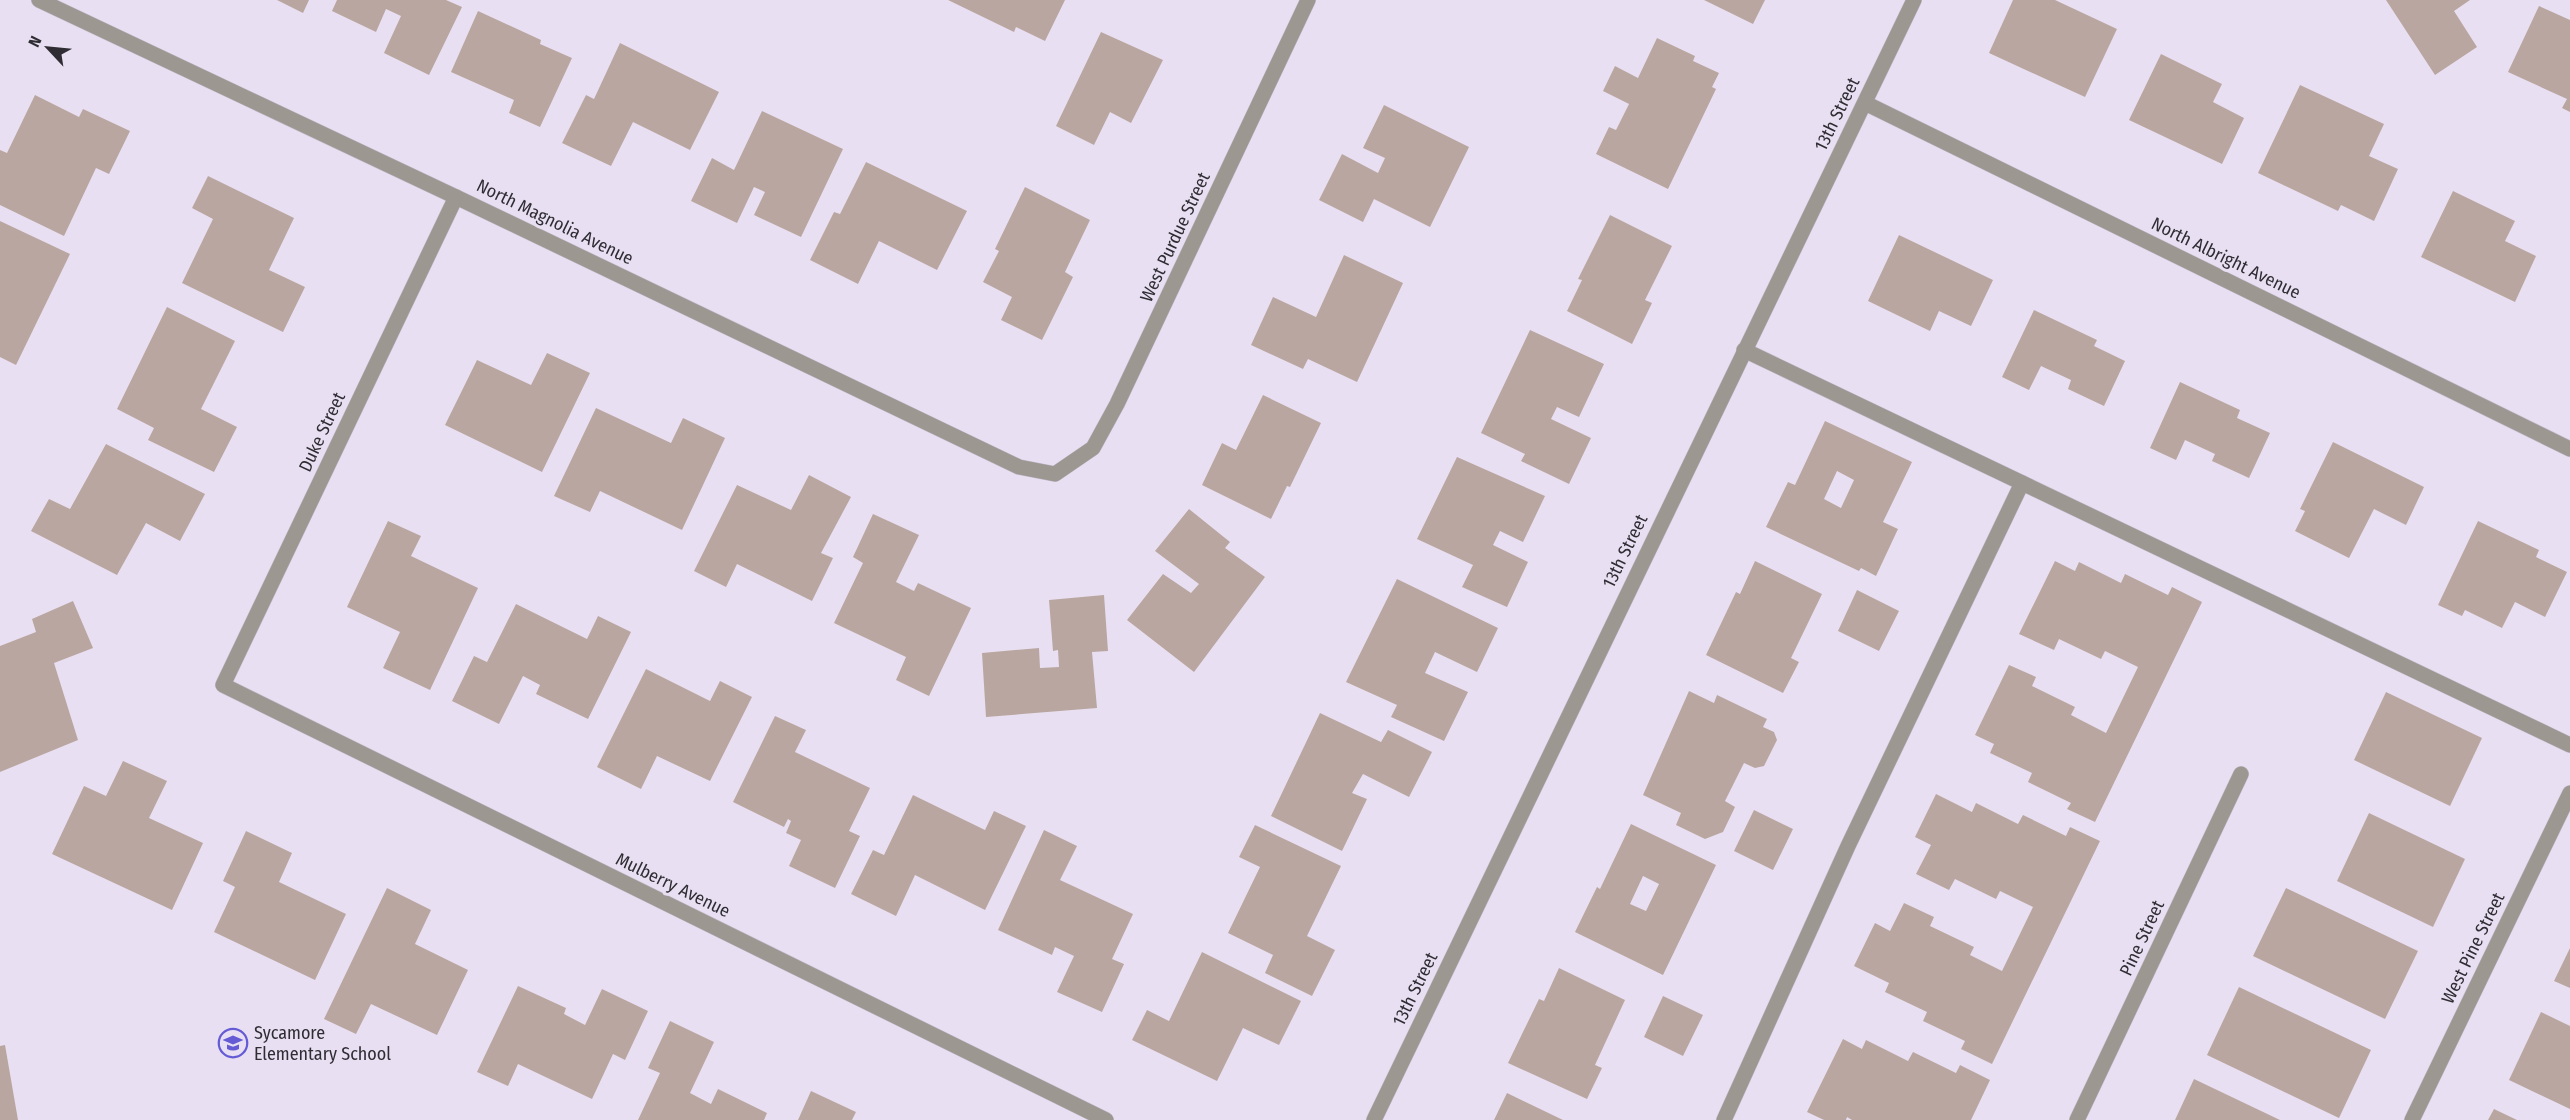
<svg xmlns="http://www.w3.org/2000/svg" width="2570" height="1120" viewBox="0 0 2570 1120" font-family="'Fira Sans Condensed',sans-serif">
	<rect width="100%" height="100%" fill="#e8e0f2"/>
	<g fill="#baa6a0" fill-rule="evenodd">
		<path d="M 277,0 L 309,0 L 303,13 Z"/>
		<path d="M 337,0 L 446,0 L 462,7 L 429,75 L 384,53 L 401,16 L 386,9 L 376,32 L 332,11 Z"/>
		<path d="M 948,0 L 1065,0 L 1045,41 L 1016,27 L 1014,32 Z"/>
		<path d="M 1704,0 L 1765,0 L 1753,24 Z"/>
		<path d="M 2013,0 L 2055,0 L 2117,29 L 2085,97 L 1989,53 Z"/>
		<path d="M 2386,0 L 2470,0 L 2454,11 L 2477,47 L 2435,75 Z"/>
		<path d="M 2539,6 L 2570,20 L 2570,112 L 2562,108 L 2567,99 L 2508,72 Z"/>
		<path d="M 478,11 L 541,40 L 540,44 L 572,58 L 540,127 L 509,113 L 514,100 L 451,72 Z"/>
		<path d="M 1101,32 L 1163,60 L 1131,123 L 1110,112 L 1094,145 L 1056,126 Z"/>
		<path d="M 1657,38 L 1695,56 L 1693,61 L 1719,73 L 1712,87 L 1716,89 L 1668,189 L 1596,154 L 1609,127 L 1616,130 L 1629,104 L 1603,91 L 1615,66 L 1638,78 Z"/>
		<path d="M 620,43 L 719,92 L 690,150 L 633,122 L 611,166 L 562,143 L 586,95 L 594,99 Z"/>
		<path d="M 2161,54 L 2222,84 L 2213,102 L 2244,118 L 2222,164 L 2129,120 Z"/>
		<path d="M 2300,85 L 2384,124 L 2369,156 L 2398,169 L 2374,221 L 2341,205 L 2338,211 L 2258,173 Z"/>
		<path d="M 35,95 L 79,117 L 83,109 L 130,131 L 109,174 L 96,168 L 64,236 L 0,205 L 0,150 L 7,153 Z"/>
		<path d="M 1384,105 L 1469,147 L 1430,227 L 1374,199 L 1363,222 L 1319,200 L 1342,154 L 1378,173 L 1385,158 L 1363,148 Z"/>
		<path d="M 762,111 L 843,149 L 801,237 L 754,215 L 765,192 L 754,187 L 737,223 L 691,201 L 712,158 L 734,170 Z"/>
		<path d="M 866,162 L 967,211 L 937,270 L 879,241 L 858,284 L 810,260 L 834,212 L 840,214 Z"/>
		<path d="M 208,176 L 294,218 L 269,270 L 305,287 L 283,332 L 182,283 L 213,219 L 192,208 Z"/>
		<path d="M 1025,187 L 1090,220 L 1065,272 L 1073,277 L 1042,340 L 1001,320 L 1012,297 L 983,282 L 999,251 L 995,249 Z"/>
		<path d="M 2453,191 L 2515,221 L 2505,241 L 2536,256 L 2515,302 L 2421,257 Z"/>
		<path d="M 1610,215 L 1672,246 L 1645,300 L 1652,303 L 1632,344 L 1567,311 L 1582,280 L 1578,279 Z"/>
		<path d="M 0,221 L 70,254 L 16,365 L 0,357 Z"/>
		<path d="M 1899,235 L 1993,280 L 1971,326 L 1939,311 L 1930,331 L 1868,301 Z"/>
		<path d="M 1344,255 L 1403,283 L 1357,382 L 1308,359 L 1303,369 L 1251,345 L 1273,297 L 1316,317 Z"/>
		<path d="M 167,307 L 235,341 L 201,409 L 237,427 L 214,472 L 148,440 L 154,428 L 117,409 Z"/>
		<path d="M 2034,310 L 2097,340 L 2094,346 L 2125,361 L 2104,406 L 2068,389 L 2071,380 L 2041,366 L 2029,390 L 2002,377 Z"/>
		<path d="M 1530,330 L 1604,364 L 1579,417 L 1557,407 L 1551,419 L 1591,438 L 1569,484 L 1521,461 L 1525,454 L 1481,433 Z"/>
		<path d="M 547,353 L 590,373 L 542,472 L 445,425 L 477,360 L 531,385 Z"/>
		<path d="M 2180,382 L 2240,410 L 2237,418 L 2270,433 L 2249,478 L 2212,461 L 2215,454 L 2185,440 L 2176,460 L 2150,448 Z"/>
		<path d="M 1263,395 L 1321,423 L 1290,487 L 1287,486 L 1271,519 L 1202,485 L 1222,443 L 1236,450 Z"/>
		<path d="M 596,408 L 671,443 L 683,418 L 725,438 L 682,530 L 600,491 L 590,512 L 554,496 Z"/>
		<path d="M 1825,421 L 1912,462 L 1883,522 L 1898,529 L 1876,576 L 1861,568 L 1859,571 L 1766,527 L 1788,482 L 1795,485 ZM 1837,471 L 1854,480 L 1841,508 L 1824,499 Z"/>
		<path d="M 2333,442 L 2424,487 L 2406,525 L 2374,509 L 2349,558 L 2295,531 L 2305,511 L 2300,509 Z"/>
		<path d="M 106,444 L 205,494 L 180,541 L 146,523 L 117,575 L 31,531 L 49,499 L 70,509 Z"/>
		<path d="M 1457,457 L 1545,496 L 1523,542 L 1500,531 L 1493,545 L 1528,562 L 1507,607 L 1462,587 L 1473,565 L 1417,539 Z"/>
		<path d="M 809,475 L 851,497 L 821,553 L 833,558 L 812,601 L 737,564 L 726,587 L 694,571 L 737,485 L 791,510 Z"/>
		<path d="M 1189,509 L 1230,542 L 1225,548 L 1265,577 L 1194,672 L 1127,620 L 1163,574 L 1191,593 L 1199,584 L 1155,551 Z"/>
		<path d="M 873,514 L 919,535 L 896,582 L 914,591 L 918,583 L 971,608 L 929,696 L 896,680 L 906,657 L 834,623 L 863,563 L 853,557 Z"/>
		<path d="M 388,521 L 421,536 L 411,556 L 478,588 L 430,690 L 383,668 L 400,632 L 347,607 Z"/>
		<path d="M 2478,521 L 2539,550 L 2536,557 L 2567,572 L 2545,617 L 2515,602 L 2502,628 L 2465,610 L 2462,616 L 2438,605 Z"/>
		<path d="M 1755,561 L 1822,594 L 1791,658 L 1799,662 L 1783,693 L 1706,655 L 1736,592 L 1740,594 Z"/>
		<path d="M 2055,561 L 2075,571 L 2079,562 L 2121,583 L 2125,574 L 2168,595 L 2172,587 L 2202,602 L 2095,822 L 2067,809 L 2071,803 L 2028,782 L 2032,773 L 1990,753 L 1994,744 L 1975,735 L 2009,665 L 2036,677 L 2032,686 L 2075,707 L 2071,715 L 2106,733 L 2138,667 L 2105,651 L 2101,659 L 2059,639 L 2054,650 L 2019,634 Z"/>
		<path d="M 1397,579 L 1498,628 L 1477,672 L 1435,652 L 1425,673 L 1468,692 L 1444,741 L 1391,717 L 1397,705 L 1346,682 Z"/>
		<path d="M 1857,590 L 1899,611 L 1879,651 L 1838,631 Z"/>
		<path d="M 1104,595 L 1108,651 L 1092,652 L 1097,708 L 986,717 L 982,653 L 1039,648 L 1040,668 L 1059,667 L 1058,650 L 1053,651 L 1049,600 Z"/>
		<path d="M 73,601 L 93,648 L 54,663 L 78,740 L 0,772 L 0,646 L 36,632 L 32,619 Z"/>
		<path d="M 516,604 L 587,639 L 598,616 L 631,632 L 588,719 L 536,694 L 540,685 L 523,676 L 499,724 L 452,701 L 474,656 L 487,662 Z"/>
		<path d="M 646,669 L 710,701 L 720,681 L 752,697 L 710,781 L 657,756 L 641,789 L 597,767 Z"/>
		<path d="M 1689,691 L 1714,703 L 1717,695 L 1767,719 L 1763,727 L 1774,732 L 1777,740 L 1764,766 L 1755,768 L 1744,763 L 1725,801 L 1735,807 L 1723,832 L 1705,839 L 1676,825 L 1681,813 L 1643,795 Z"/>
		<path d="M 2386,692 L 2482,738 L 2450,806 L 2354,760 Z"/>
		<path d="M 1320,713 L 1381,742 L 1388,730 L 1432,752 L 1409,797 L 1363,774 L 1352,793 L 1367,799 L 1342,851 L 1271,816 Z"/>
		<path d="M 775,716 L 806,730 L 795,752 L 870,788 L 849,831 L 860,836 L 835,888 L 789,866 L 801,840 L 786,833 L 791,821 L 788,819 L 784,827 L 733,802 Z"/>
		<path d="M 123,761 L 167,781 L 149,818 L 203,843 L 172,910 L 52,854 L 84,786 L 106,796 Z"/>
		<path d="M 1936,794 L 1972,812 L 1976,803 L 2018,824 L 2023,815 L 2066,836 L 2070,827 L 2100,841 L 1992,1064 L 1961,1049 L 1965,1041 L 1923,1021 L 1927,1012 L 1885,992 L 1889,983 L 1854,966 L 1875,923 L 1890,931 L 1904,903 L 1934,917 L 1930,926 L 1974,947 L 1970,955 L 2002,971 L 2033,907 L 2000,891 L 1996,899 L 1955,879 L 1949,890 L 1916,874 L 1931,845 L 1915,837 Z"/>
		<path d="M 913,795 L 985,830 L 994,811 L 1026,826 L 985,910 L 915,875 L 896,916 L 851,894 L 873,850 L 884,855 Z"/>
		<path d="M 1754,810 L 1793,829 L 1773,870 L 1734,851 Z"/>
		<path d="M 2369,813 L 2465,859 L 2433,927 L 2337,881 Z"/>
		<path d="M 1631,824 L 1716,865 L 1663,975 L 1575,932 L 1597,887 L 1600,889 ZM 1643,876 L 1659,884 L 1646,911 L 1630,904 Z"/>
		<path d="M 1255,825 L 1341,866 L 1307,936 L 1335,950 L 1312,996 L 1265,973 L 1273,955 L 1228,933 L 1260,867 L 1239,857 Z"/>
		<path d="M 1044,830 L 1077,846 L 1060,880 L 1133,914 L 1112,959 L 1124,964 L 1102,1012 L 1057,992 L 1074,956 L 1055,947 L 1052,955 L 998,930 Z"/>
		<path d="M 246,831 L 292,853 L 279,882 L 346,914 L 315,980 L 214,932 L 235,887 L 223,881 Z"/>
		<path d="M 387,888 L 431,910 L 415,944 L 468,970 L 437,1035 L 371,1004 L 356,1034 L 324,1019 Z"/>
		<path d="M 2286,888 L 2418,951 L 2385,1019 L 2253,956 Z"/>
		<path d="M 2570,948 L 2570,988 L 2554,981 Z"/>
		<path d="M 1202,952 L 1301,1001 L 1279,1045 L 1243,1028 L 1217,1081 L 1132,1040 L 1147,1010 L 1169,1021 Z"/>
		<path d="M 1559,968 L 1625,1000 L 1595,1065 L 1602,1068 L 1587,1099 L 1508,1063 L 1539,999 L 1544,1001 Z"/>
		<path d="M 518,986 L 566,1008 L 564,1014 L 585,1025 L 602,989 L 648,1011 L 625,1060 L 613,1054 L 592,1099 L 518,1064 L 508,1086 L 477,1072 Z"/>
		<path d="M 2239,987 L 2371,1050 L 2339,1118 L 2207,1055 Z"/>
		<path d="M 1663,996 L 1703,1015 L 1683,1056 L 1644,1037 Z"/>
		<path d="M 2541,1012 L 2570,1026 L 2570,1109 L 2509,1080 Z"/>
		<path d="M 670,1021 L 714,1042 L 690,1093 L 711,1104 L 718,1089 L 767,1113 L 764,1120 L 638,1120 L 660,1073 L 648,1068 Z"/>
		<path d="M 1843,1039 L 1862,1049 L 1866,1040 L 1908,1061 L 1913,1052 L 1956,1073 L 1960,1065 L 1990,1080 L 1971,1120 L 1852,1120 L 1847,1117 L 1846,1120 L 1824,1120 L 1807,1112 Z"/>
		<path d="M 5,1045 L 18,1120 L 0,1120 L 0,1046 Z"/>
		<path d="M 2194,1079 L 2280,1120 L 2175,1120 Z"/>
		<path d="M 811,1091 L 856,1112 L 852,1120 L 798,1120 Z"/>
		<path d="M 1507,1093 L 1563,1120 L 1494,1120 Z"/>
		<path d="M 2494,1109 L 2517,1120 L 2488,1120 Z"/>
	</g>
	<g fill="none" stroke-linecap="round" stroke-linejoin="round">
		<g stroke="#c3bccc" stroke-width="16">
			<g id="minor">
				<path d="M 39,0 L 456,197 L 1019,467 L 1055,474 L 1093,448 L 1117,404 L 1308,0"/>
				<path d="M 1865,103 L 2570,449"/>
				<path d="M 456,197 L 223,685 L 1106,1120"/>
				<path d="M 1744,350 L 2570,745"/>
				<path d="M 1374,1120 L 1914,0"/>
				<path d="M 1724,1120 L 1848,846 L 2022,483"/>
				<path d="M 2077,1120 L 2241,774"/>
				<path d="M 2412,1120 L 2570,793"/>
			</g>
		</g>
		<use href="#minor" stroke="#9c9791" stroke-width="15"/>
	</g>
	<defs>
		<g id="school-ring" transform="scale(1.5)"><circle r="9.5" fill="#e8e0f2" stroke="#655cd5" stroke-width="1.5"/><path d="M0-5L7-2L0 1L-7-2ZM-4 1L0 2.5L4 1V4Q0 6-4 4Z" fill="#655cd5"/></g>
	</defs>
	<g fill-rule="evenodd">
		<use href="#school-ring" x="233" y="1043"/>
	</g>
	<g text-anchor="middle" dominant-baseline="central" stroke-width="6" stroke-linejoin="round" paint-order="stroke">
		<g font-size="18" fill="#2f2c33" stroke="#e8e0f2">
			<text transform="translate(1837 114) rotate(-64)">13th Street</text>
			<text transform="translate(555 222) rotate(26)">North Magnolia Avenue</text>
			<text transform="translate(1175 237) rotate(-65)">West Purdue Street</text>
			<text transform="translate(2226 258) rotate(26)">North Albright Avenue</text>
			<text transform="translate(322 432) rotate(-65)">Duke Street</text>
			<text transform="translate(1625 551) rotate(-64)">13th Street</text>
			<text transform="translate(673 885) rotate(26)">Mulberry Avenue</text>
			<text transform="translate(2142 938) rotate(-65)">Pine Street</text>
			<text transform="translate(2473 948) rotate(-64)">West Pine Street</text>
			<text transform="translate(1415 989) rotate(-64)">13th Street</text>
		</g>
		<g font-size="18" fill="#2f2c33" stroke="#e8e0f2" text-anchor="start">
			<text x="254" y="1033">Sycamore<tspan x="254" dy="21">Elementary School</tspan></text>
		</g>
	</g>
	<g transform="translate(48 48) rotate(296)" stroke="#e8e0f2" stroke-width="4.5" paint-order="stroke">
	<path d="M0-4.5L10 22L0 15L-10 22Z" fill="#2f2c33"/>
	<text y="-9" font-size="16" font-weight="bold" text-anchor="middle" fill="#2f2c33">N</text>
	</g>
</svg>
